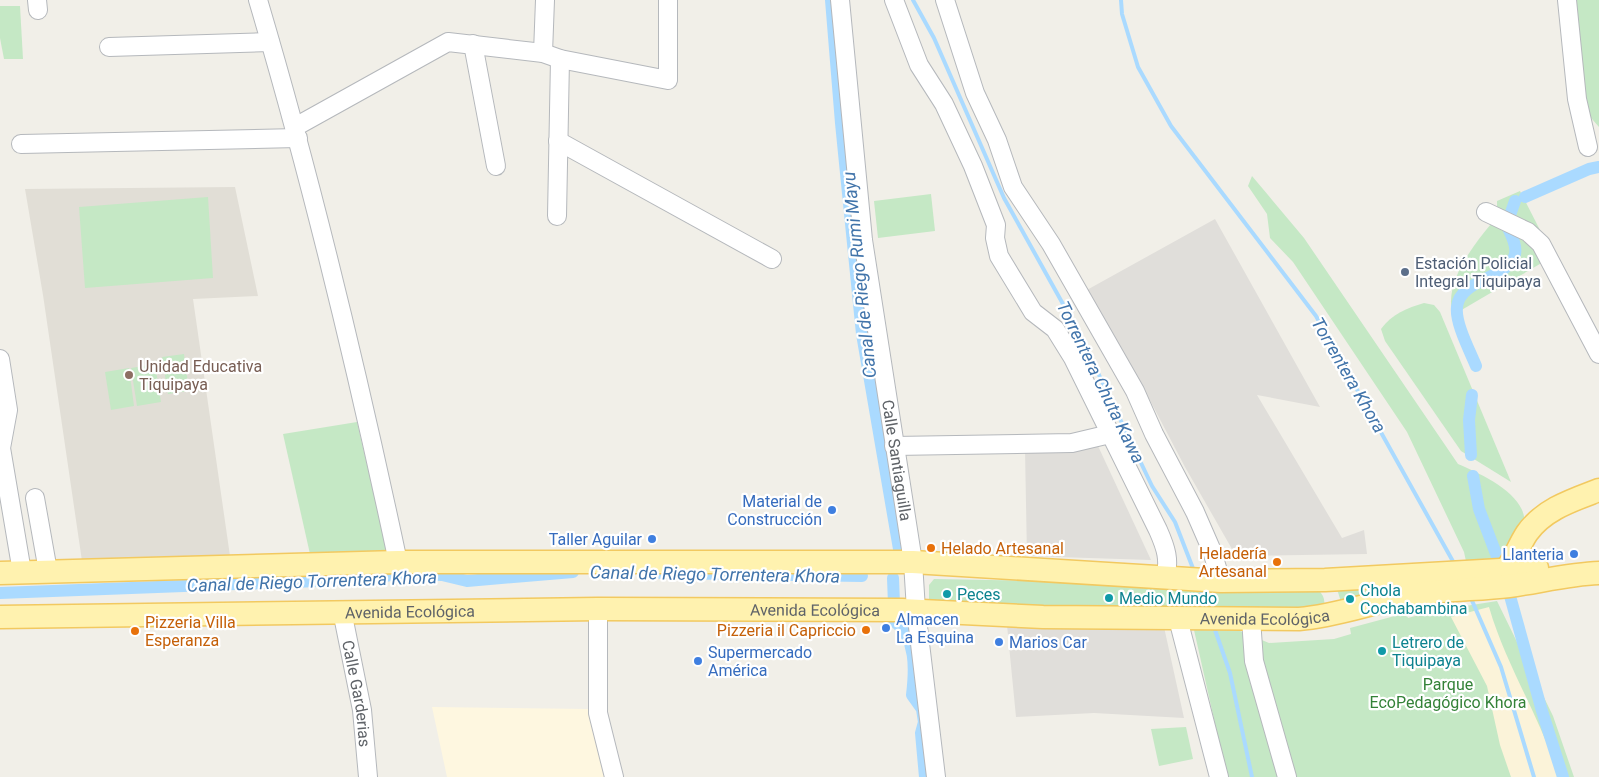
<svg xmlns="http://www.w3.org/2000/svg" width="1599" height="777" viewBox="0 0 1599 777" font-family="Roboto,sans-serif">
	<rect width="100%" height="100%" fill="#f1efe8"/>
	<path fill="#fef7e0" d="M 432,707 L 588,709 L 606,777 L 447,777 Z"/>
	<g fill="#e0deda">
		<path d="M 1215,219 L 1320,407 L 1257,395 L 1342,538 L 1364,530 L 1367,554 L 1236,556 L 1185,467 L 1143,387 L 1085,291 Z"/>
		<path d="M 1098,446 L 1151,560 L 1027,556 L 1025,449 Z"/>
		<path d="M 1007,625 L 1164,627 L 1184,718 L 1094,713 L 1016,717 Z"/>
	</g>
	<path fill="#e1ded6" d="M 235,187 L 258,296 L 193,299 L 230,556 L 82,561 L 43,295 L 25,189 Z"/>
	<g fill="#c5e8c5">
		<path d="M 1573,0 L 1599,0 L 1599,127 L 1585,111 Z"/>
		<path d="M 0,6 L 20,6 L 23,59 L 4,59 L 0,38 Z"/>
		<path d="M 1252,176 L 1304,238 L 1458,464 C 1481,474 1534,497 1523,530 C 1519,542 1511,554 1506,565 L 1467,566 L 1464,552 L 1407,432 L 1293,262 L 1270,238 L 1267,214 L 1248,186 Z"/>
		<path d="M 1520,191 L 1542,234 L 1497,211 L 1497,201 Z"/>
		<path d="M 931,194 L 935,231 L 878,238 L 874,201 Z"/>
		<path d="M 208,197 L 213,278 L 85,288 L 79,207 Z"/>
		<path d="M 1491,224 L 1524,236 L 1545,261 L 1453,315 C 1443,284 1472,247 1491,224 Z"/>
		<path d="M 1424,303 L 1434,305 L 1440,312 L 1511,482 L 1461,451 L 1385,341 L 1381,329 C 1392,314 1407,308 1424,303 Z"/>
		<path d="M 184,354 L 189,391 L 168,394 L 162,357 Z"/>
		<path d="M 155,364 L 161,402 L 137,406 L 131,368 Z"/>
		<path d="M 129,368 L 134,406 L 111,410 L 105,372 Z"/>
		<path d="M 357,422 L 387,551 L 310,554 L 283,434 Z"/>
		<path d="M 934,579 L 1114,582 L 1318,590 C 1325,596 1326,603 1322,611 L 929,604 L 929,585 Z"/>
		<path d="M 1410,586 L 1341,602 L 1337,589 Z"/>
		<path d="M 1497,601 L 1553,716 L 1574,777 L 1227,777 L 1194,630 L 1240,631 L 1269,643 L 1334,639 L 1351,634 L 1350,628 L 1406,613 L 1408,618 L 1434,611 Z"/>
		<path d="M 1186,727 L 1193,759 L 1159,766 L 1151,729 Z"/>
	</g>
	<path fill="#fbf3d9" d="M 1489,607 C 1506,666 1541,718 1559,777 L 1511,777 L 1500,745 L 1487,686 L 1451,617 Z"/>
	<g fill="none" stroke-linecap="round" stroke-linejoin="round">
		<g stroke="#aadaff" stroke-width="4">
			<path d="M 913,0 L 934,38 L 1004,198 L 1078,331 L 1152,486 L 1175,522 L 1194,571"/>
			<path d="M 1121,0 L 1122,14 L 1138,67 L 1171,126 L 1316,316 L 1455,565"/>
			<path d="M 1199,587 L 1208,611"/>
			<path d="M 1470,596 L 1501,667 L 1534,777"/>
			<path d="M 1214,627 L 1230,673 L 1252,777"/>
		</g>
		<g stroke="#aadaff" stroke-width="12">
			<path d="M 831,0 L 841,123 L 862,334 L 899,549"/>
			<path d="M 1525,197 L 1589,169 L 1599,167"/>
			<path d="M 1509,218 L 1515,201"/>
			<path d="M 1476,366 C 1470,351 1455,323 1457,307 C 1460,278 1508,280 1515,254 C 1517,245 1511,235 1508,228"/>
			<path d="M 1471,455 L 1469,420 L 1472,395"/>
			<path d="M 1473,476 L 1479,509 L 1498,559"/>
			<path d="M 660,573 L 862,576"/>
			<path d="M 893,578 L 894,604"/>
			<path d="M 0,593 L 370,579 L 395,574 L 442,575 L 467,581 L 573,572"/>
			<path d="M 1510,596 L 1542,711 L 1563,777"/>
			<path d="M 894,621 C 917,638 915,670 912,695 L 922,709 L 924,722 L 921,733 L 925,777"/>
		</g>
		<g stroke="#b5b8bc" stroke-width="20">
			<g id="minor">
				<path d="M 37,0 L 38,10"/>
				<path d="M 258,0 C 313,185 358,374 398,562"/>
				<path id="s1" d="M 840,0 L 863,240 L 913,562 L 916,610 L 936,777"/>
				<path d="M 894,0 L 919,65 L 944,104 L 973,166 L 996,225 L 995,238 L 999,256 L 1033,312 L 1055,329 L 1073,358 L 1158,530 C 1166,548 1170,560 1165,579"/>
				<path d="M 945,0 L 975,93 L 997,140 L 1013,187 L 1051,244 L 1135,391 L 1154,434 L 1195,512 L 1212,551 L 1221,581"/>
				<path d="M 1567,0 L 1577,99 L 1588,147"/>
				<path d="M 473,44 L 496,166"/>
				<path d="M 109,47 L 270,42"/>
				<path d="M 543,53 L 545,0"/>
				<path d="M 295,127 L 448,42 L 543,53 L 560,59 L 668,80 L 668,0"/>
				<path d="M 558,141 L 772,259"/>
				<path d="M 21,144 L 298,138"/>
				<path d="M 1486,212 L 1528,232 L 1541,244 L 1599,354"/>
				<path d="M 557,216 L 560,59"/>
				<path d="M 0,359 L 8,410 L 1,448 L 22,572"/>
				<path d="M 894,446 L 1072,443 L 1110,434"/>
				<path d="M 35,498 L 48,571"/>
				<path d="M 598,609 L 598,713 L 614,777"/>
				<path id="s2" d="M 342,611 L 362,710 L 368,777"/>
				<path d="M 1178,619 L 1219,777"/>
				<path d="M 1251,619 L 1254,661 L 1287,777"/>
			</g>
		</g>
		<g stroke="#f2c960" stroke-width="25">
			<g id="major">
				<path d="M 0,573 L 398,562 L 913,562 L 1221,581 L 1325,580 L 1537,568"/>
				<path d="M 1499,578 C 1513,565 1517,548 1527,533 C 1544,509 1573,500 1599,490"/>
				<path id="s3" d="M 0,617 L 598,609 L 902,610 L 1043,617 L 1299,619 C 1336,616 1370,603 1407,596 C 1440,589 1475,590 1509,586 C 1539,582 1569,574 1599,573"/>
			</g>
		</g>
		<use href="#minor" stroke="#fff" stroke-width="18"/>
		<use href="#major" stroke="#fff2af" stroke-width="22"/>
	</g>
	<circle fill="#5c6f8a" stroke="#fff" stroke-width="2" cx="1405" cy="272" r="5"/>
	<circle fill="#8d6e63" stroke="#fff" stroke-width="2" cx="129" cy="375" r="5"/>
	<g fill="#3f7fe0" stroke="#fff" stroke-width="2">
		<circle cx="832" cy="510" r="5"/>
		<circle cx="652" cy="539" r="5"/>
		<circle cx="1574" cy="554" r="5"/>
		<circle cx="886" cy="628" r="5"/>
		<circle cx="999" cy="642" r="5"/>
		<circle cx="698" cy="661" r="5"/>
	</g>
	<g fill="#e8710a" stroke="#fff" stroke-width="2">
		<circle cx="931" cy="548" r="5"/>
		<circle cx="1277" cy="562" r="5"/>
		<circle cx="866" cy="630" r="5"/>
		<circle cx="135" cy="631" r="5"/>
	</g>
	<g fill="#0f9aa8" stroke="#fff" stroke-width="2">
		<circle cx="947" cy="594" r="5"/>
		<circle cx="1109" cy="598" r="5"/>
		<circle cx="1350" cy="599" r="5"/>
		<circle cx="1382" cy="651" r="5"/>
	</g>
	<g text-anchor="middle" dominant-baseline="central" stroke-width="4.5" stroke-linejoin="round" paint-order="stroke">
		<g font-size="16" fill="#4e5e75" stroke="#fff" text-anchor="start">
			<text x="1415" y="263">Estación Policial<tspan x="1415" dy="18">Integral Tiquipaya</tspan></text>
		</g>
		<g font-size="16" fill="#785e54" stroke="#fff" text-anchor="start">
			<text x="139" y="366">Unidad Educativa<tspan x="139" dy="18">Tiquipaya</tspan></text>
		</g>
		<g font-size="16" fill="#5f6368" stroke="#fff">
			<text stroke="none"><textPath href="#s1" startOffset="464">Calle Santiaguilla</textPath></text>
			<text stroke="none"><textPath href="#s3" startOffset="410">Avenida Ecológica</textPath></text>
			<text stroke="none"><textPath href="#s3" startOffset="815">Avenida Ecológica</textPath></text>
			<text stroke="none"><textPath href="#s3" startOffset="1265">Avenida Ecológica</textPath></text>
			<text stroke="none"><textPath href="#s2" startOffset="84">Calle Garderias</textPath></text>
		</g>
		<g font-size="16" fill="#366cbe" stroke="#fff" text-anchor="end">
			<text x="822" y="501">Material de<tspan x="822" dy="18">Construcción</tspan></text>
			<text x="642" y="539">Taller Aguilar</text>
			<text x="1564" y="554">Llanteria</text>
			<text x="896" y="619" text-anchor="start">Almacen<tspan x="896" dy="18">La Esquina</tspan></text>
			<text x="1009" y="642" text-anchor="start">Marios Car</text>
			<text x="708" y="652" text-anchor="start">Supermercado<tspan x="708" dy="18">América</tspan></text>
		</g>
		<g font-size="16" fill="#c56008" stroke="#fff" text-anchor="start">
			<text x="941" y="548">Helado Artesanal</text>
			<text x="1267" y="553" text-anchor="end">Heladería<tspan x="1267" dy="18">Artesanal</tspan></text>
			<text x="145" y="622">Pizzeria Villa<tspan x="145" dy="18">Esperanza</tspan></text>
			<text x="856" y="630" text-anchor="end">Pizzeria il Capriccio</text>
		</g>
		<g font-size="16" fill="#0d838f" stroke="#fff" text-anchor="start">
			<text x="1360" y="590">Chola<tspan x="1360" dy="18">Cochabambina</tspan></text>
			<text x="957" y="594">Peces</text>
			<text x="1119" y="598">Medio Mundo</text>
			<text x="1392" y="642">Letrero de<tspan x="1392" dy="18">Tiquipaya</tspan></text>
		</g>
		<g font-size="16" fill="#348238" stroke="#fff">
			<text x="1448" y="684">Parque<tspan x="1448" dy="18">EcoPedagógico Khora</tspan></text>
		</g>
		<g font-size="18" font-style="italic" fill="#4174aa" stroke="#fff">
			<text transform="translate(859 275) rotate(-96)">Canal de Riego Rumi Mayu</text>
			<text transform="translate(1349 375) rotate(60)">Torrentera Khora</text>
			<text transform="translate(1101 382) rotate(64)">Torrentera Chuta Kawa</text>
			<text transform="translate(715 574) rotate(1)">Canal de Riego Torrentera Khora</text>
			<text transform="translate(312 581) rotate(-2)">Canal de Riego Torrentera Khora</text>
		</g>
	</g>
</svg>
